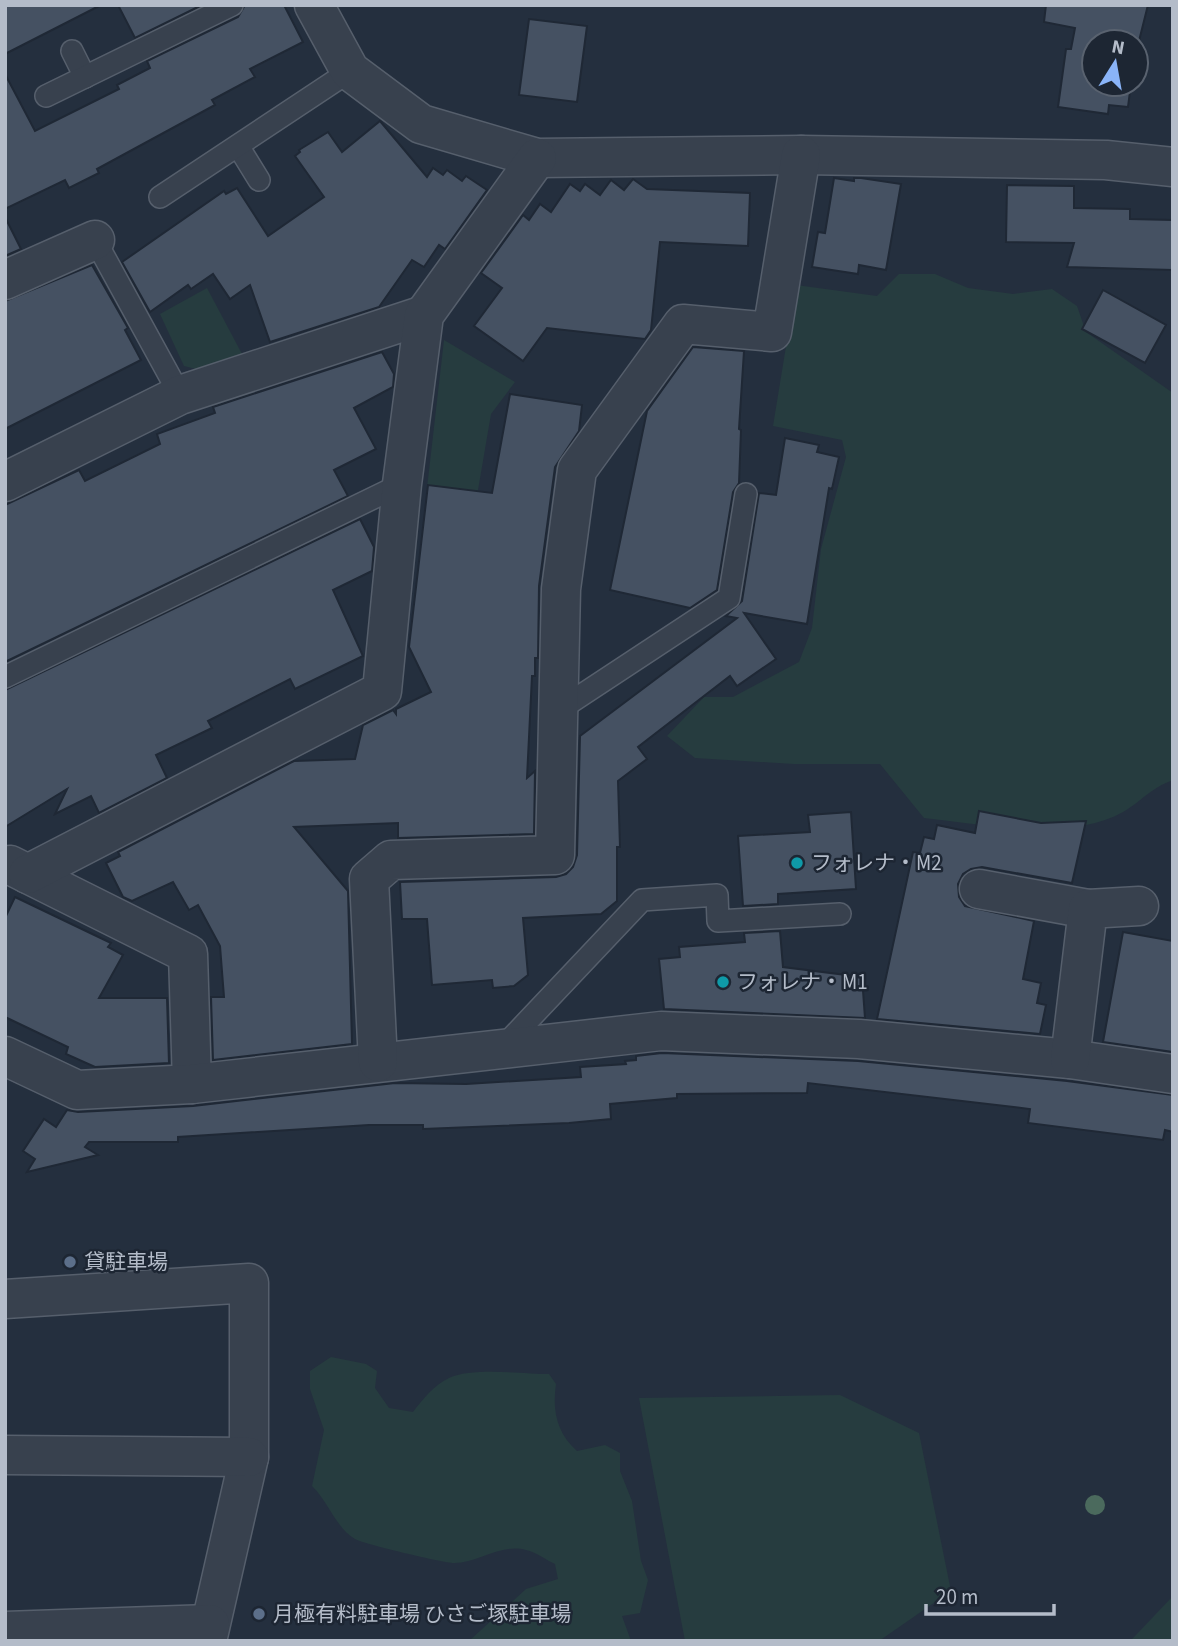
<svg xmlns="http://www.w3.org/2000/svg" width="1178" height="1646" viewBox="0 0 1178 1646" font-family="'Source Sans 3','Noto Sans JP',sans-serif">
	<rect width="100%" height="100%" fill="#242f3e"/>
	<g fill="#263c3f">
		<path d="M 899,274 L 935,274 L 968,288 L 1013,294 L 1052,289 L 1077,306 L 1086,332 L 1173,393 L 1173,780 C 1149,789 1142,801 1123,812 C 1070,842 982,824 924,818 L 880,764 L 794,764 L 695,758 L 667,736 L 704,697 L 733,697 L 799,662 L 812,628 L 821,549 L 846,457 L 842,440 L 773,426 L 796,285 L 877,296 Z"/>
		<path d="M 207,288 L 242,354 L 204,371 L 184,366 L 160,314 Z"/>
		<path d="M 444,340 L 515,382 L 491,414 L 477,496 L 427,488 Z"/>
		<path d="M 331,1357 L 366,1364 L 377,1371 L 375,1388 L 389,1408 L 413,1412 C 423,1399 434,1385 449,1378 C 473,1367 523,1374 549,1374 L 556,1384 C 552,1411 557,1433 577,1451 L 605,1445 L 620,1453 L 620,1471 L 632,1501 L 641,1561 L 648,1580 L 640,1613 L 622,1616 L 631,1641 L 469,1641 L 526,1589 L 558,1579 L 555,1564 C 546,1560 536,1552 526,1550 C 501,1543 479,1563 454,1563 C 444,1563 363,1544 355,1539 C 336,1528 328,1501 312,1486 L 324,1430 L 310,1389 L 310,1371 Z"/>
		<path d="M 840,1395 L 919,1433 L 951,1591 L 879,1641 L 685,1641 L 639,1398 Z"/>
		<path d="M 1173,1596 L 1173,1641 L 1130,1641 L 1136,1635 Z"/>
	</g>
	<g fill="#455162" stroke="#1f2835" stroke-width="2">
		<path d="M 5,5 L 101,5 L 5,54 Z"/>
		<path d="M 118,5 L 202,5 L 135,38 Z"/>
		<path d="M 245,5 L 284,5 L 303,42 L 250,69 L 255,77 L 212,100 L 215,105 L 97,169 L 99,173 L 69,188 L 65,180 L 5,209 L 5,74 L 35,131 L 119,89 L 117,85 L 150,68 L 147,61 L 238,17 Z"/>
		<path d="M 1046,5 L 1148,5 L 1136,53 L 1136,42 L 1094,42 L 1094,84 L 1131,84 L 1128,107 L 1109,105 L 1108,114 L 1058,107 L 1066,49 L 1071,49 L 1075,28 L 1044,22 Z"/>
		<path d="M 529,19 L 587,26 L 577,102 L 519,95 Z"/>
		<path d="M 380,121 L 427,177 L 433,168 L 443,175 L 447,170 L 462,181 L 466,176 L 487,190 L 445,249 L 439,245 L 424,267 L 412,260 L 379,307 L 270,342 L 250,285 L 230,299 L 213,274 L 191,289 L 188,285 L 150,312 L 122,262 L 224,191 L 226,194 L 237,188 L 268,236 L 324,197 L 295,156 L 300,152 L 299,150 L 328,132 L 342,152 Z"/>
		<path d="M 834,178 L 854,181 L 854,178 L 861,178 L 901,184 L 886,270 L 859,265 L 858,274 L 812,267 L 818,232 L 825,233 Z"/>
		<path d="M 633,179 L 647,189 L 750,193 L 748,246 L 660,242 L 651,330 L 645,339 L 547,328 L 523,361 L 474,326 L 502,288 L 481,273 L 523,215 L 529,220 L 540,204 L 551,212 L 570,184 L 580,191 L 585,184 L 600,195 L 611,180 L 624,190 Z"/>
		<path d="M 1007,185 L 1074,186 L 1074,208 L 1130,209 L 1130,219 L 1173,220 L 1173,270 L 1067,267 L 1074,243 L 1006,242 Z"/>
		<path d="M 5,217 L 21,249 L 5,256 Z"/>
		<path d="M 92,265 L 128,328 L 125,330 L 141,360 L 5,429 L 5,301 Z"/>
		<path d="M 1103,290 L 1166,325 L 1145,363 L 1082,329 Z"/>
		<path d="M 693,347 L 744,351 L 739,429 L 741,430 L 739,483 L 733,492 L 717,590 L 690,608 L 610,590 L 647,411 Z"/>
		<path d="M 382,352 L 394,374 L 393,387 L 354,408 L 376,449 L 334,470 L 348,496 L 5,662 L 5,505 L 79,470 L 85,481 L 160,444 L 157,434 L 215,413 L 213,407 Z"/>
		<path d="M 510,394 L 582,405 L 579,431 L 555,467 L 539,586 L 538,658 L 535,658 L 535,676 L 532,676 L 527,778 L 535,771 L 534,834 L 398,838 L 398,823 L 294,827 L 348,891 L 352,1044 L 213,1060 L 211,997 L 224,997 L 220,946 L 198,905 L 189,910 L 173,882 L 132,901 L 123,897 L 106,863 L 120,856 L 118,852 L 294,761 L 355,759 L 363,725 L 393,710 L 396,714 L 396,709 L 431,692 L 409,647 L 428,485 L 492,493 Z"/>
		<path d="M 785,438 L 819,445 L 817,452 L 839,457 L 832,489 L 829,488 L 807,624 L 744,613 L 776,659 L 737,686 L 730,676 L 638,747 L 647,759 L 618,781 L 620,847 L 617,847 L 617,901 L 601,914 L 523,918 L 528,975 L 514,986 L 493,988 L 492,980 L 432,985 L 427,919 L 402,919 L 400,882 L 556,877 L 566,874 L 573,867 L 577,855 L 580,736 L 737,618 L 726,616 L 742,601 L 759,493 L 776,495 Z"/>
		<path d="M 360,519 L 374,547 L 372,571 L 333,590 L 363,656 L 295,689 L 290,679 L 208,721 L 212,728 L 156,755 L 167,778 L 99,813 L 91,796 L 55,814 L 67,789 L 5,827 L 5,690 Z"/>
		<path d="M 979,811 L 1041,823 L 1086,821 L 1072,883 L 982,867 L 971,869 L 963,874 L 958,884 L 959,897 L 965,906 L 1034,921 L 1023,979 L 1041,983 L 1037,1003 L 1046,1005 L 1040,1034 L 877,1019 L 913,852 L 920,853 L 924,837 L 934,839 L 937,825 L 975,833 Z"/>
		<path d="M 851,812 L 856,889 L 778,894 L 778,904 L 743,906 L 738,836 L 810,832 L 808,815 Z"/>
		<path d="M 15,897 L 111,943 L 108,947 L 123,955 L 99,998 L 167,998 L 169,1063 L 95,1067 L 66,1054 L 68,1047 L 5,1017 L 5,918 Z"/>
		<path d="M 780,931 L 783,967 L 862,977 L 865,1018 L 664,1009 L 659,959 L 680,957 L 679,947 L 745,942 L 744,933 Z"/>
		<path d="M 1123,932 L 1173,941 L 1173,1052 L 1103,1042 Z"/>
		<path d="M 662,1053 L 858,1061 L 1067,1081 L 1173,1095 L 1173,1132 L 1165,1130 L 1163,1140 L 1028,1123 L 1030,1109 L 808,1083 L 807,1093 L 677,1094 L 677,1098 L 610,1104 L 611,1119 L 569,1123 L 423,1129 L 423,1125 L 369,1125 L 178,1137 L 178,1142 L 89,1142 L 85,1147 L 98,1155 L 27,1172 L 35,1159 L 23,1151 L 44,1119 L 56,1127 L 67,1110 L 78,1112 L 193,1106 L 395,1083 L 466,1084 L 581,1077 L 580,1067 L 626,1064 L 625,1061 L 636,1060 L 636,1056 Z"/>
	</g>
	<g fill="none" stroke-linecap="round" stroke-linejoin="round">
		<g stroke="#565f6c" stroke-width="24">
			<g id="service">
				<path d="M 72,51 L 85,77"/>
				<path d="M 46,96 L 232,5"/>
				<path d="M 238,146 L 259,180"/>
				<path d="M 160,197 L 350,71"/>
				<path d="M 95,240 L 180,395"/>
				<path d="M 5,677 L 402,484"/>
				<path d="M 556,712 L 729,598 L 746,494"/>
				<path d="M 502,1048 L 642,900 L 717,895 L 718,921 L 840,914"/>
			</g>
		</g>
		<g stroke="#565f6c" stroke-width="41">
			<g id="minor">
				<path d="M 314,5 L 350,71 L 421,124 L 537,158 L 801,155 L 1106,160 L 1173,167"/>
				<path d="M 5,280 L 95,240"/>
				<path d="M 5,482 L 180,395 L 424,315"/>
				<path d="M 10,865 L 188,954 L 192,1084"/>
				<path d="M 28,874 L 382,691 L 402,484 L 424,315 L 537,158"/>
				<path d="M 979,889 L 1088,909"/>
				<path d="M 5,1056 L 77,1090 L 192,1084 L 661,1031 L 859,1039 L 1070,1059 L 1173,1074"/>
				<path d="M 1070,1059 L 1088,909 L 1139,906"/>
				<path d="M 378,1062 L 369,879 L 391,860 L 555,855 L 561,589 L 577,470 L 683,324 L 772,332 L 801,155"/>
				<path d="M 5,1299 L 249,1283 L 249,1457 L 207,1641"/>
				<path d="M 5,1455 L 249,1457"/>
				<path d="M 5,1631 L 210,1624"/>
			</g>
		</g>
		<use href="#service" stroke="#38414e" stroke-width="21"/>
		<use href="#minor" stroke="#38414e" stroke-width="38"/>
	</g>
	<circle fill="#4b6a5d" cx="1095" cy="1505" r="10"/>
	<g fill="#0f9aa8" stroke="#1d2633" stroke-width="2.5">
		<circle cx="797" cy="863" r="7"/>
		<circle cx="723" cy="982" r="7"/>
	</g>
	<g fill="#5c6f8a" stroke="#1d2633" stroke-width="2.5">
		<circle cx="70" cy="1262" r="7"/>
		<circle cx="259" cy="1614" r="7"/>
	</g>
	<g text-anchor="middle" dominant-baseline="central" stroke-width="5" stroke-linejoin="round" paint-order="stroke">
		<g font-size="21" fill="#b4bcc9" stroke="#1d2633" text-anchor="start">
			<text x="811" y="863">フォレナ・M2</text>
			<text x="737" y="982">フォレナ・M1</text>
			<text x="84" y="1262">貸駐車場</text>
			<text x="273" y="1614">月極有料駐車場 ひさご塚駐車場</text>
		</g>
	</g>
	<rect width="1178" height="1646" fill="none" stroke="#b4bcc9" stroke-width="14"/>
	<g transform="translate(1115 63) rotate(11)"><circle r="33" fill="#1d2633" stroke="#59626f" stroke-width="2"/>
	<path d="M0-5L12 26L0 18L-12 26Z" fill="#8ab4f8"/>
	<text y="-10" font-size="19" font-weight="bold" text-anchor="middle" fill="#b4bcc9">N</text>
	</g>
	<path d="M926 1604v10h128v-10" fill="none" stroke="#b4bcc9" stroke-width="3.5"/>
	<text x="936" y="1604" font-size="21" fill="#b4bcc9" stroke="#1d2633" stroke-width="5" paint-order="stroke">20 m</text>
</svg>
